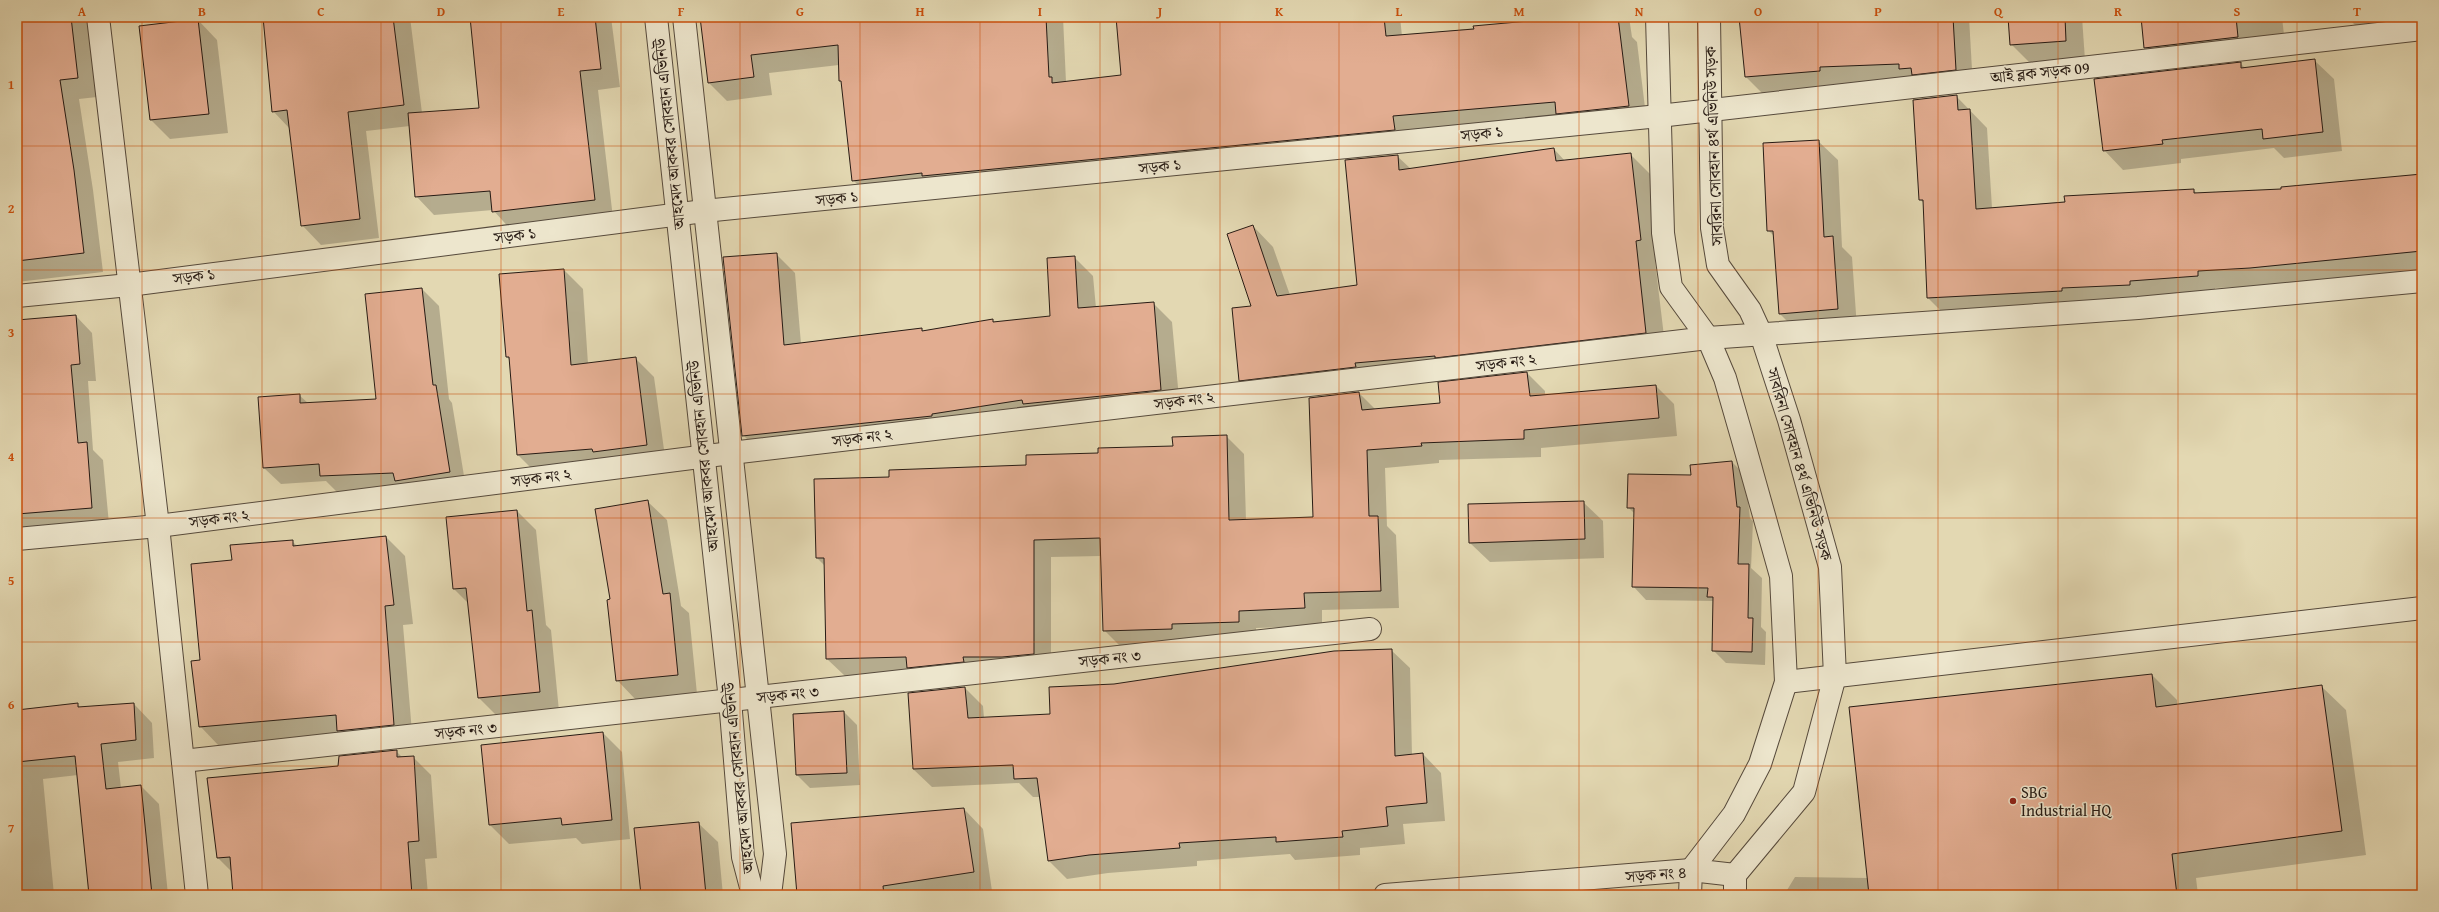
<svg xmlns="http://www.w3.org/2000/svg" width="2439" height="912" viewBox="0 0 2439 912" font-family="'Gentium Book Plus','Noto Serif Bengali',serif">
	<rect width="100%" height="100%" fill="#e3d8b2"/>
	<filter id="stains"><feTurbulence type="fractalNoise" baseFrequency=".005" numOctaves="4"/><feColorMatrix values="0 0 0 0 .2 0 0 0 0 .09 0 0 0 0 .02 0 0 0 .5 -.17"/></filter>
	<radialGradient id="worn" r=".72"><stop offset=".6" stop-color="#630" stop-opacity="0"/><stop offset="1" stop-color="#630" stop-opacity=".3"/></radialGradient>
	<g fill="#0003">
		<path d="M 17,17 L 88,17 L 97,97 L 79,99 L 93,190 L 103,272 L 17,282 Z"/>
		<path d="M 264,17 L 410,17 L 422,113 L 480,109 L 471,17 L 611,17 L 620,87 L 598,90 L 613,218 L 512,231 L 493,210 L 434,215 L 416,196 L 410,126 L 366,131 L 379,238 L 321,245 L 302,225 L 290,129 L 273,111 Z"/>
		<path d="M 701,17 L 1063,17 L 1066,82 L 1122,76 L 1117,17 L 1400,17 L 1402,36 L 1541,21 L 1540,17 L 1629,17 L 1632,37 L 1637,42 L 1647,124 L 872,199 L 853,180 L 839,65 L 769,73 L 772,95 L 727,101 L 709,83 Z"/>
		<path d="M 1740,17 L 1969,17 L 1973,87 L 1764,95 L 1746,77 Z"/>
		<path d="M 2009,17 L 2082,17 L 2085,60 L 2030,63 L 2011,44 Z"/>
		<path d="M 2142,17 L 2282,17 L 2284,35 L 2164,67 L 2145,48 Z"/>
		<path d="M 2347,17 L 2422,17 L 2422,30 L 2363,33 Z"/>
		<path d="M 198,20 L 217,40 L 228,133 L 170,139 L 151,120 L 140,27 Z"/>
		<path d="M 2314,60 L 2334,79 L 2342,151 L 2284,158 L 2274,148 L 2181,159 L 2181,163 L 2123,170 L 2104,150 L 2240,63 L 2245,68 Z"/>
		<path d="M 1956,96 L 1987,128 L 1992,208 L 2193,190 L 2198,194 L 2282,190 L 2422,175 L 2422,271 L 2268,286 L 2215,288 L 2216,294 L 1946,316 L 1928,298 L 1924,203 L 1920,200 Z"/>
		<path d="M 1818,141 L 1838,160 L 1842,247 L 1852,257 L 1857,328 L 1799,333 L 1780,314 L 1774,236 L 1768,230 Z"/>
		<path d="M 1554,149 L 1565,161 L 1630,154 L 1650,174 L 1661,260 L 1655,261 L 1666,353 L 1261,400 L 1240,380 L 1252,307 L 1253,226 L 1273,247 L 1290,295 L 1358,285 L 1397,156 L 1411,169 Z"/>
		<path d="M 776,254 L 795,273 L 801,344 L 921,329 L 923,331 L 992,320 L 995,323 L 1051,317 L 1074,257 L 1093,276 L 1096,308 L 1153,303 L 1172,322 L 1180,409 L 762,454 L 743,435 Z"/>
		<path d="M 564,270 L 583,289 L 588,364 L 635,358 L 654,377 L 666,464 L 537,474 L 518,455 L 510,361 L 507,357 Z"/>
		<path d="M 422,289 L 439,306 L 449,399 L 452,403 L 466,488 L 337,492 L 326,481 L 281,484 L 264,468 L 299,395 L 308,403 L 377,400 Z"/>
		<path d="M 76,316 L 92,333 L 96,381 L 88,381 L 93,450 L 103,460 L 109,524 L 17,529 L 17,321 Z"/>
		<path d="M 1527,373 L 1545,391 L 1545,396 L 1656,386 L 1674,404 L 1677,436 L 1541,448 L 1541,457 L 1439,460 L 1439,463 L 1385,468 L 1387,526 L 1396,535 L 1399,608 L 1322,610 L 1322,626 L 1256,628 L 1257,639 L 1122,648 L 1104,630 L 1101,556 L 1051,557 L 1051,671 L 845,676 L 827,659 L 825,566 L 817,558 L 890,478 L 1027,466 L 1099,454 L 1174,447 L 1226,436 L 1244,454 L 1246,520 L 1314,518 L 1359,393 L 1376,410 L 1441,404 Z"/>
		<path d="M 1732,462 L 1745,475 L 1750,518 L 1753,521 L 1751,568 L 1762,578 L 1761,627 L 1766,632 L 1765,665 L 1726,663 L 1713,650 L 1713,601 L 1646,600 L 1633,586 L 1634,513 L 1628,507 L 1692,476 Z"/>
		<path d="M 647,501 L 667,520 L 681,606 L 689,613 L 697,694 L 636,700 L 617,680 L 611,600 Z"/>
		<path d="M 1583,502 L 1603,521 L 1604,558 L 1490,562 L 1470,543 Z"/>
		<path d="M 517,511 L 536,530 L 546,625 L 551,630 L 559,711 L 498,717 L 479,698 L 468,603 L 454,589 Z"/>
		<path d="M 386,537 L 405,556 L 413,624 L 403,625 L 413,744 L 342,735 L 219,746 L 200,726 L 201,661 L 292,541 L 298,547 Z"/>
		<path d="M 1391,650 L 1410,668 L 1412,755 L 1423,754 L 1441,773 L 1445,821 L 1403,824 L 1405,844 L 1360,848 L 1360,855 L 1295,860 L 1290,854 L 1197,861 L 1197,866 L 1108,873 L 1067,879 L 1049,861 L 1040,797 L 1033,797 L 1019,783 L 932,787 L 913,769 L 909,694 L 965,688 L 983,706 L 984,718 L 1051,715 L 1114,685 Z"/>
		<path d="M 2152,675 L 2177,700 L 2177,705 L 2321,686 L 2346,710 L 2366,855 L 2196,878 L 2198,895 L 1784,895 L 1795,877 L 1869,878 Z"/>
		<path d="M 77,704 L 81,708 L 134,704 L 152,723 L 154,758 L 118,762 L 121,788 L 141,786 L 159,804 L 168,895 L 90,895 L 78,775 L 43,779 L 54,895 L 17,895 L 17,711 Z"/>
		<path d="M 844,712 L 857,725 L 860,785 L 810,788 L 797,775 Z"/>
		<path d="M 603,733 L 622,752 L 630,839 L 582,844 L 576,838 L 509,844 L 490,825 Z"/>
		<path d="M 396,751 L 403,758 L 413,757 L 431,775 L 437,858 L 425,859 L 428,895 L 234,895 L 232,872 L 218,858 L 339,767 L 338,762 Z"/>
		<path d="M 964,809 L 983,829 L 992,891 L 967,895 L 798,895 Z"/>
		<path d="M 698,823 L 718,842 L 723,895 L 642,895 Z"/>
	</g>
	<g fill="#e2ad91" stroke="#271b14">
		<path d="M 17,17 L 71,17 L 78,78 L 60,80 L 74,170 L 84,253 L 17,261 Z"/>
		<path d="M 263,17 L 393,17 L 404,105 L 348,112 L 360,219 L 301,226 L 287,110 L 272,112 Z"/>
		<path d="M 470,17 L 595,17 L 601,69 L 580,71 L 595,200 L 492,212 L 490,191 L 415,197 L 408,113 L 479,108 Z"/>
		<path d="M 700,17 L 1046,17 L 1049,77 L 1052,77 L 1052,83 L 1121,75 L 1116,17 L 1384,17 L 1386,36 L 1474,29 L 1473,26 L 1540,20 L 1539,17 L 1618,17 L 1629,106 L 1556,114 L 1555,102 L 1393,116 L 1395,130 L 922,176 L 922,173 L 852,181 L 841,81 L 839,81 L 838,45 L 751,55 L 754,77 L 708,83 Z"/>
		<path d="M 1739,17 L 1953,17 L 1956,70 L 1912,75 L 1911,68 L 1899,69 L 1899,64 L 1820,67 L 1820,71 L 1745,77 Z"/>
		<path d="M 2008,17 L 2065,17 L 2066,41 L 2010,45 Z"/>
		<path d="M 2141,17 L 2236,17 L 2238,37 L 2144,48 Z"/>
		<path d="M 198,19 L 209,114 L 150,120 L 139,26 Z"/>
		<path d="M 2315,59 L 2323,132 L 2263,139 L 2262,129 L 2162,140 L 2163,144 L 2103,151 L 2094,79 L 2241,62 L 2241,68 Z"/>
		<path d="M 1957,95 L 1958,110 L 1970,109 L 1976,209 L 2065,202 L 2064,196 L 2194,189 L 2194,193 L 2281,189 L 2281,187 L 2422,174 L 2422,251 L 2250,268 L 2198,271 L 2198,276 L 2130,281 L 2130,285 L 2062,288 L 2062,291 L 1927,298 L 1923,200 L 1919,200 L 1913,100 Z"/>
		<path d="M 1819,140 L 1824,237 L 1833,236 L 1838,309 L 1779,314 L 1773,231 L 1767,231 L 1763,143 Z"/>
		<path d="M 1554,148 L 1556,161 L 1631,153 L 1641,240 L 1636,241 L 1646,333 L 1435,358 L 1435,356 L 1355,363 L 1356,367 L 1239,381 L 1232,308 L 1251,306 L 1227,234 L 1253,225 L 1277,296 L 1357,285 L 1345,160 L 1398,155 L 1399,170 Z"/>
		<path d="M 777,253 L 784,345 L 922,328 L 922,331 L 993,319 L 993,322 L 1050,316 L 1047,258 L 1075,256 L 1078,308 L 1154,302 L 1161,390 L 1023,404 L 1022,400 L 932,414 L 932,416 L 742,436 L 723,257 Z"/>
		<path d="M 564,269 L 571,365 L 636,357 L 647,445 L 593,452 L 592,449 L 517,455 L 509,357 L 506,357 L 499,274 Z"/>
		<path d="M 422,288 L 433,385 L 436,385 L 450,472 L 395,481 L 393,473 L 320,476 L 319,464 L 263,468 L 258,397 L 300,394 L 300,403 L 376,399 L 365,294 Z"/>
		<path d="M 76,315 L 80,364 L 71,365 L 78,443 L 87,442 L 92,508 L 17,514 L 17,320 Z"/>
		<path d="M 1527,372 L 1530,396 L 1656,385 L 1659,418 L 1524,430 L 1524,439 L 1421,443 L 1422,446 L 1367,450 L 1369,516 L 1378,516 L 1381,591 L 1304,593 L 1305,608 L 1239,611 L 1239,622 L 1172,624 L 1172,629 L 1103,631 L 1100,538 L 1034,540 L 1034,654 L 1002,657 L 963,657 L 964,662 L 907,668 L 906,657 L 826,659 L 824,558 L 816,558 L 814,479 L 889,477 L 889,470 L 1026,465 L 1026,455 L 1098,453 L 1098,448 L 1173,446 L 1172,437 L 1227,435 L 1229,520 L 1313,517 L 1309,398 L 1359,392 L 1362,410 L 1440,403 L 1438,382 Z"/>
		<path d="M 1732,461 L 1737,507 L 1740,507 L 1738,564 L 1749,564 L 1748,618 L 1753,618 L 1752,652 L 1712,651 L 1713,597 L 1707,597 L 1708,588 L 1632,587 L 1634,508 L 1627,508 L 1628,474 L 1691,475 L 1690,465 Z"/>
		<path d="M 648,500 L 663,594 L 670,593 L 678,675 L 616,681 L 607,600 L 610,599 L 595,509 Z"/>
		<path d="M 1584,501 L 1585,539 L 1469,543 L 1468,504 Z"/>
		<path d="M 517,510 L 527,611 L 532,610 L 540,692 L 478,698 L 466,588 L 453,589 L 446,517 Z"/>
		<path d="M 386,536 L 394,605 L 385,606 L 394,725 L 337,731 L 336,715 L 199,727 L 191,661 L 200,660 L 191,564 L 232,560 L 230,545 L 293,540 L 293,546 Z"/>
		<path d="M 1392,649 L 1395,756 L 1423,753 L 1427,803 L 1386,807 L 1388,826 L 1342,831 L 1343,837 L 1276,842 L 1276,837 L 1179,843 L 1180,848 L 1089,855 L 1048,861 L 1037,778 L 1014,779 L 1013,765 L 913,769 L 908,693 L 965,687 L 968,718 L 1050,714 L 1049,687 L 1114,684 L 1334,651 Z"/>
		<path d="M 2152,674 L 2156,707 L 2322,685 L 2342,831 L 2172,854 L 2177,895 L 1869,895 L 1849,707 Z"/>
		<path d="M 78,703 L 78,707 L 134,703 L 136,740 L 101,744 L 106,789 L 141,785 L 152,895 L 89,895 L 75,756 L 17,762 L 17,710 Z"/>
		<path d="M 844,711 L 847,773 L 796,775 L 793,714 Z"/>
		<path d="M 603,732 L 612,820 L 562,825 L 561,818 L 489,825 L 481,745 Z"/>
		<path d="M 397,750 L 397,757 L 414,756 L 419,841 L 408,842 L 412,895 L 233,895 L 230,857 L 217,858 L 207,778 L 338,766 L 339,756 Z"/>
		<path d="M 964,808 L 974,872 L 883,886 L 884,895 L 797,895 L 791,823 Z"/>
		<path d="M 699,822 L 706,895 L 641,895 L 634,828 Z"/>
	</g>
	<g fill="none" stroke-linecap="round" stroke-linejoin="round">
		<g stroke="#564a3c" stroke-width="24">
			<g id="minor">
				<path d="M 98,17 L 158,526 L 197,895"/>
				<path d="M 656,17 L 730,700 L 743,857 L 753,895"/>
				<path d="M 684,17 L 775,854 L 770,895"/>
				<path d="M 1657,17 L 1663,233 L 1671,287 L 1708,338 L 1725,378 L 1742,437 L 1781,576 L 1786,682 L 1760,764 L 1734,814 L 1691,870 L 1690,895"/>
				<path d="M 1709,17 L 1712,228 L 1718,265 L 1750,310 L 1761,334 L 1789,420 L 1830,567 L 1835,676 L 1804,792 L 1735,875 L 1735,895"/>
				<path d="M 17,296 L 129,285 L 704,211 L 1659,116 L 2422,29"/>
				<path d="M 17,539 L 158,526 L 731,453 L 1708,338 L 2138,308 L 2422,281"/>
				<path d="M 1786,682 L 2422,608"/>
				<path d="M 183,761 L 1370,629"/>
				<path d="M 1385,895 L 1691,870 L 1735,875"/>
			</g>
		</g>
		<use href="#minor" stroke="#ede6cd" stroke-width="22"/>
	</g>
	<path fill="none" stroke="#cb500d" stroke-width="1" stroke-opacity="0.55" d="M 142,17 L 142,895M 262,17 L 262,895M 381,17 L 381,895M 501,17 L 501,895M 621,17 L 621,895M 740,17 L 740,895M 860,17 L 860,895M 980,17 L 980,895M 1100,17 L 1100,895M 1220,17 L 1220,895M 1339,17 L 1339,895M 1459,17 L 1459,895M 1579,17 L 1579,895M 1698,17 L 1698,895M 1818,17 L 1818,895M 1938,17 L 1938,895M 2058,17 L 2058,895M 2178,17 L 2178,895M 2297,17 L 2297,895M 17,146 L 2422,146M 17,270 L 2422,270M 17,394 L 2422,394M 17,518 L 2422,518M 17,642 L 2422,642M 17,766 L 2422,766"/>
	<circle fill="#8f2418" stroke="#ede6cd" stroke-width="1.5" cx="2013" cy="801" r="4"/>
	<g text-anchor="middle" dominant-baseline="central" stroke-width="3" stroke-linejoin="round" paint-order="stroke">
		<g font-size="16" fill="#271b14" stroke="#ede6cd">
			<text transform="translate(2040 72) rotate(-6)">আই ব্লক সড়ক 09</text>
			<text transform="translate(1482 133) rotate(-6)">সড়ক ১</text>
			<text transform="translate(669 134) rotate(-96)">আহমেদ আকবর সোবহান এভিনিউ</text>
			<text transform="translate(1713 146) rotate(-92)">সাবরিনা সোবহান ৪র্থ এভিনিউ সড়ক</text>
			<text transform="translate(1160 166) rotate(-6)">সড়ক ১</text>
			<text transform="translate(837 198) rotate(-6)">সড়ক ১</text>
			<text transform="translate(515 235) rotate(-7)">সড়ক ১</text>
			<text transform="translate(194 276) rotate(-7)">সড়ক ১</text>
			<text transform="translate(1506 362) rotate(-7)">সড়ক নং ২</text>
			<text transform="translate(1184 400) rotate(-7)">সড়ক নং ২</text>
			<text transform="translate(862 437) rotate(-7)">সড়ক নং ২</text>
			<text transform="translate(703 456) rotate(-96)">আহমেদ আকবর সোবহান এভিনিউ</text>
			<text transform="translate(1800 464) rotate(74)">সাবরিনা সোবহান ৪র্থ এভিনিউ সড়ক</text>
			<text transform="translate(541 477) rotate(-7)">সড়ক নং ২</text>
			<text transform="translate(219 518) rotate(-7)">সড়ক নং ২</text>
			<text transform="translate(1110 658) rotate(-6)">সড়ক নং ৩</text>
			<text transform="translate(788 694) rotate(-6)">সড়ক নং ৩</text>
			<text transform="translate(466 730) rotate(-6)">সড়ক নং ৩</text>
			<text transform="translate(738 778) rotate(-96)">আহমেদ আকবর সোবহান এভিনিউ</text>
			<text transform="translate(1656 874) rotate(-4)">সড়ক নং ৪</text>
		</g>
		<g font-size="16" fill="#271b14" stroke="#ede6cd" text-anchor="start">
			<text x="2021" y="792">SBG<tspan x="2021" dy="18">Industrial HQ</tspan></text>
		</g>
	</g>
	<rect width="2439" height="912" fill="none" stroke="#e3d8b2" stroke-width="44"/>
	<rect x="22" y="22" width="2395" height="868" fill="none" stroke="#cb500d" stroke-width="1.5"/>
	<g font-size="13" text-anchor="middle" font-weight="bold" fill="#cb500d">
		<text x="82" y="16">A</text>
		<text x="202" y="16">B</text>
		<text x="321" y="16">C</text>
		<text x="441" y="16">D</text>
		<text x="561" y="16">E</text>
		<text x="681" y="16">F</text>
		<text x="800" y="16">G</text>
		<text x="920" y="16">H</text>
		<text x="1040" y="16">I</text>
		<text x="1160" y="16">J</text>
		<text x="1279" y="16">K</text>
		<text x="1399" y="16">L</text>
		<text x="1519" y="16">M</text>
		<text x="1639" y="16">N</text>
		<text x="1758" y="16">O</text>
		<text x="1878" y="16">P</text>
		<text x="1998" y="16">Q</text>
		<text x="2118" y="16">R</text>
		<text x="2237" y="16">S</text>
		<text x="2357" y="16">T</text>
		<text x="11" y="89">1</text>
		<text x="11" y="213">2</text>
		<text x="11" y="337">3</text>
		<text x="11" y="461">4</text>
		<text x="11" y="585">5</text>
		<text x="11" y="709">6</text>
		<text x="11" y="833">7</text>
	</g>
	<rect width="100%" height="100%" filter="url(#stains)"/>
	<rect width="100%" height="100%" fill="url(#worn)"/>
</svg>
